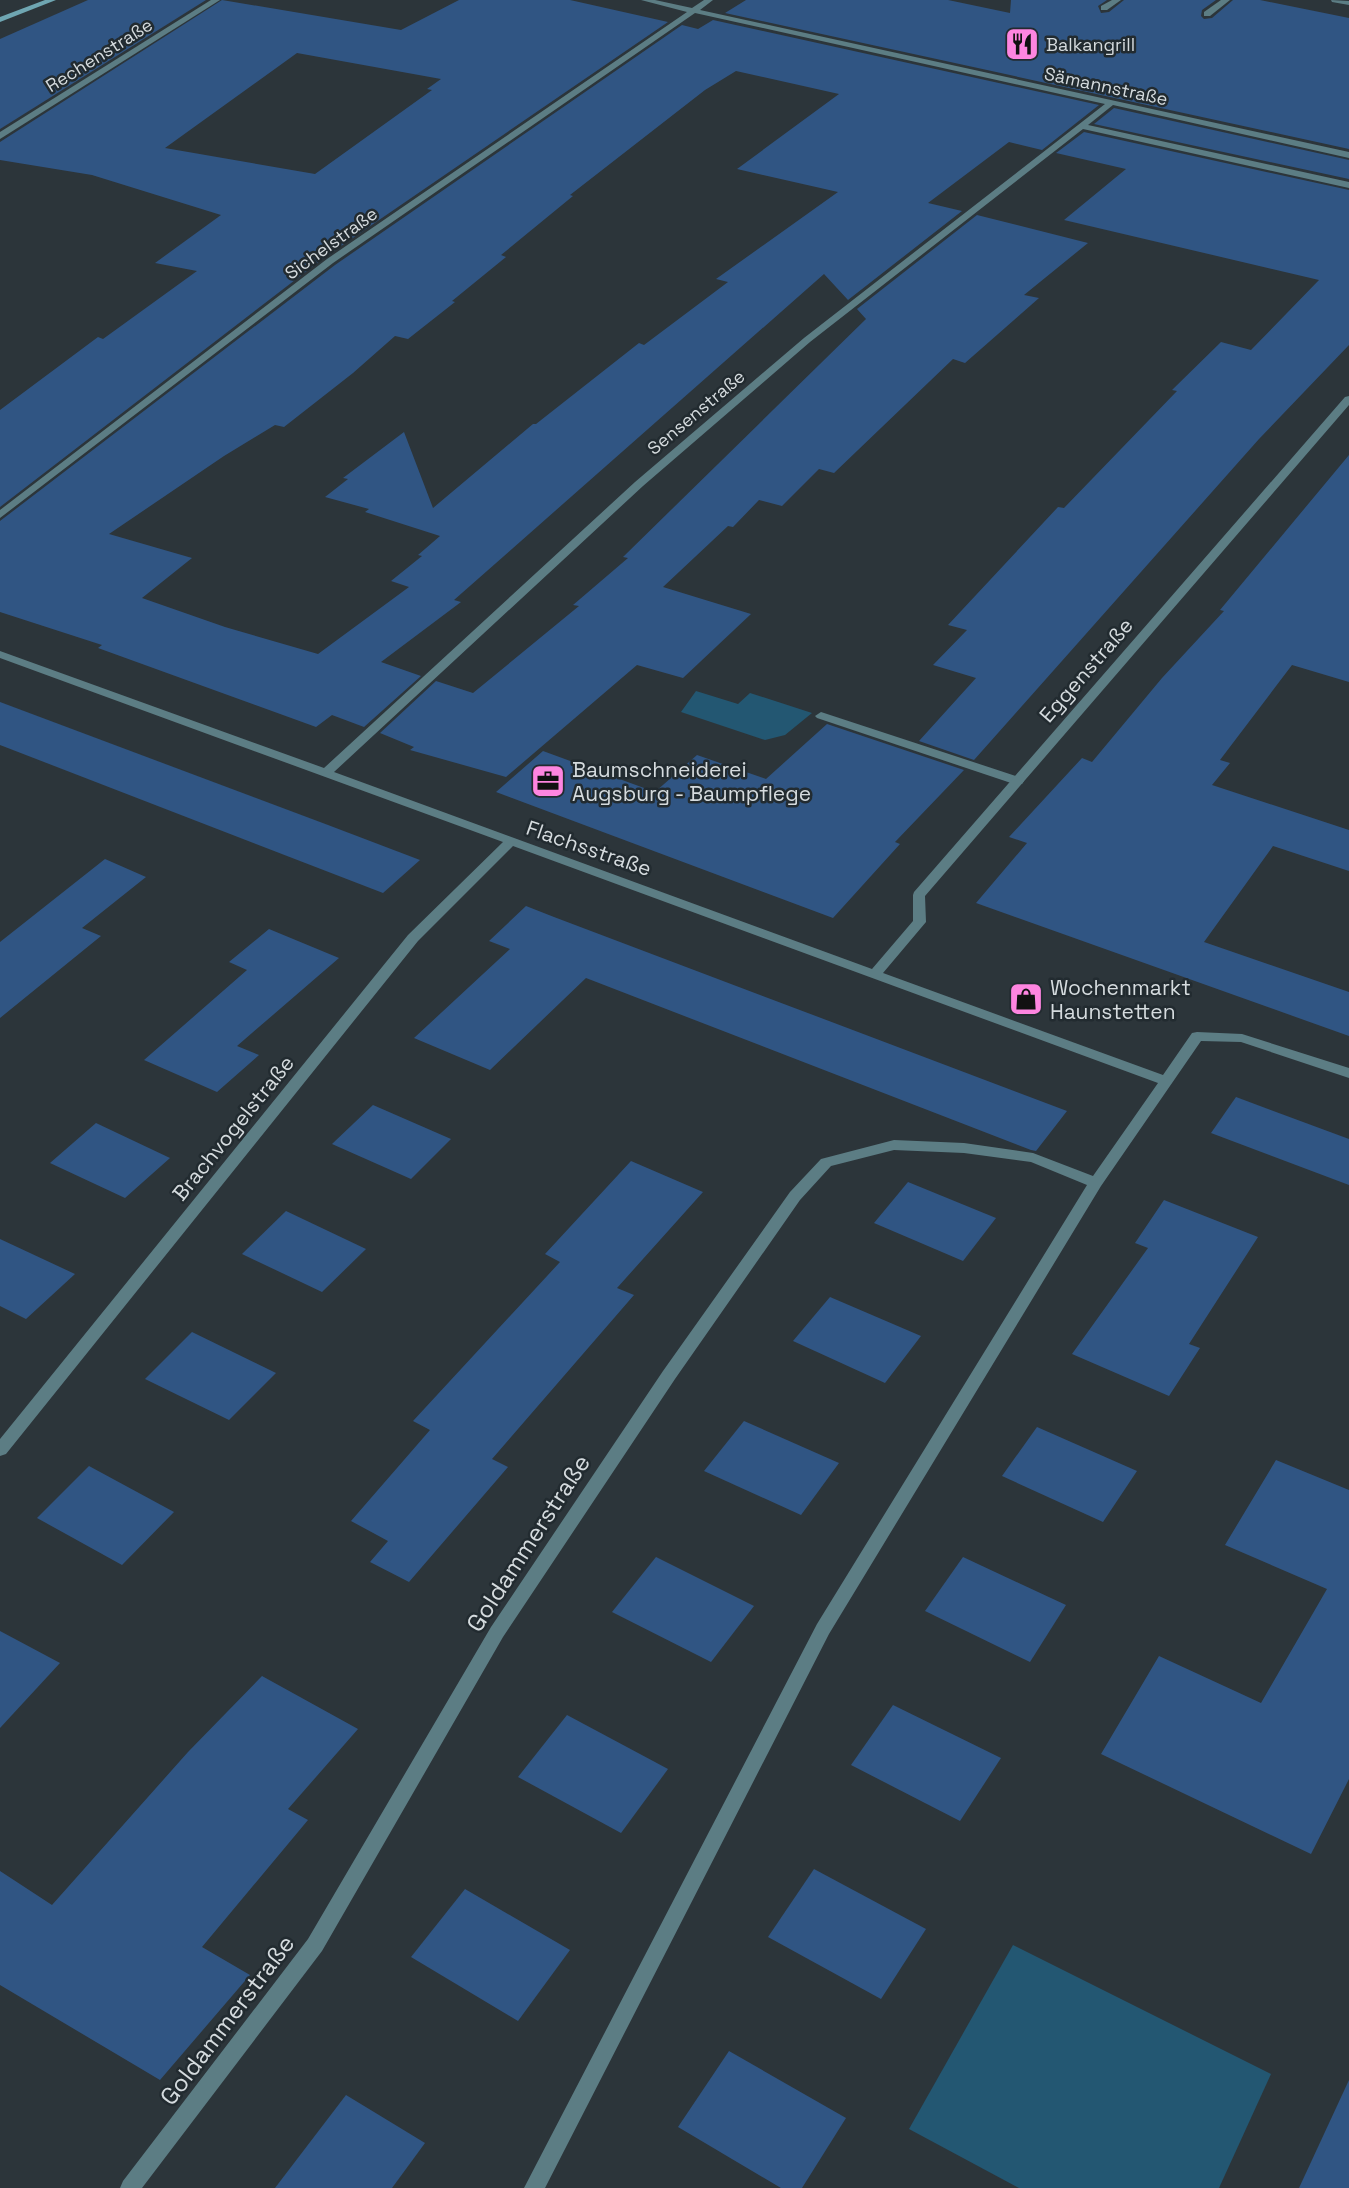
<svg xmlns="http://www.w3.org/2000/svg" width="1349" height="2188" viewBox="0 0 1349 2188" font-family="'Space Grotesk',sans-serif">
	<rect width="100%" height="100%" fill="#2c353a"/>
	<g fill="#235772">
		<path d="M 696,691 L 738,704 L 750,693 L 812,713 L 785,735 L 765,740 L 681,712 Z"/>
		<path d="M 1013,1945 L 1271,2074 L 1219,2188 L 1019,2188 L 909,2129 Z"/>
	</g>
	<g fill="#305583" fill-rule="evenodd">
		<path d="M 88,0 L 206,0 L 0,129 L 0,39 Z"/>
		<path d="M 222,0 L 401,30 L 459,0 L 570,0 L 668,22 L 325,257 L 0,507 L 0,410 L 98,337 L 103,339 L 197,271 L 155,263 L 221,215 L 92,175 L 0,160 L 0,142 ZM 297,53 L 441,79 L 427,89 L 432,90 L 315,174 L 165,148 Z"/>
		<path d="M 746,0 L 948,0 L 1010,13 L 1011,0 L 1107,0 L 1098,6 L 1101,13 L 1109,12 L 1124,0 L 1216,0 L 1202,10 L 1201,16 L 1204,19 L 1212,18 L 1233,0 L 1260,0 L 1349,18 L 1349,149 L 725,13 Z"/>
		<path d="M 713,20 L 1099,105 L 1042,150 L 1009,142 L 928,203 L 962,211 L 848,300 L 824,274 L 454,600 L 461,602 L 381,662 L 421,676 L 364,727 L 332,715 L 316,727 L 98,648 L 102,645 L 0,612 L 0,521 L 335,265 L 682,25 L 698,29 ZM 736,71 L 839,94 L 737,169 L 838,192 L 716,279 L 728,282 L 644,345 L 639,343 L 536,424 L 533,424 L 433,508 L 404,432 L 343,478 L 348,479 L 325,497 L 369,509 L 365,512 L 440,536 L 418,555 L 422,556 L 391,581 L 409,587 L 318,654 L 225,627 L 142,598 L 192,558 L 109,534 L 224,456 L 275,425 L 284,427 L 353,373 L 395,336 L 408,339 L 455,302 L 452,301 L 506,257 L 501,255 L 573,196 L 570,195 L 705,90 Z"/>
		<path d="M 1114,108 L 1349,160 L 1349,179 L 1094,124 Z"/>
		<path d="M 1084,132 L 1349,190 L 1349,345 L 1259,439 L 974,760 L 919,741 L 976,678 L 933,665 L 967,630 L 948,625 L 1058,507 L 1064,508 L 1177,391 L 1172,390 L 1221,342 L 1251,350 L 1319,280 L 1064,220 L 1126,169 L 1056,153 Z"/>
		<path d="M 977,215 L 1088,243 L 1024,295 L 1039,298 L 965,363 L 953,359 L 834,473 L 819,469 L 782,506 L 759,500 L 733,527 L 728,526 L 663,587 L 751,614 L 683,678 L 637,665 L 506,777 L 410,750 L 414,747 L 380,733 L 436,681 L 473,693 L 579,606 L 573,605 L 628,558 L 623,557 L 866,319 L 857,309 Z"/>
		<path d="M 1349,455 L 1349,682 L 1292,665 L 1220,760 L 1230,763 L 1212,785 L 1349,830 L 1349,871 L 1273,846 L 1204,942 L 1349,992 L 1349,1036 L 976,903 L 1027,843 L 1009,837 L 1082,758 L 1092,762 L 1162,678 L 1224,611 L 1220,610 Z"/>
		<path d="M 0,702 L 328,825 L 420,860 L 383,893 L 0,745 Z"/>
		<path d="M 827,724 L 964,770 L 895,842 L 900,844 L 833,918 L 496,792 L 543,751 L 655,792 L 697,755 L 766,779 Z"/>
		<path d="M 105,859 L 146,877 L 82,928 L 101,936 L 0,1018 L 0,942 Z"/>
		<path d="M 526,906 L 554,917 L 1067,1111 L 1036,1151 L 1031,1150 L 586,978 L 490,1070 L 414,1038 L 510,949 L 489,941 Z"/>
		<path d="M 269,929 L 339,958 L 237,1046 L 259,1055 L 217,1092 L 144,1060 L 247,970 L 229,962 Z"/>
		<path d="M 1236,1097 L 1349,1139 L 1349,1185 L 1211,1133 Z"/>
		<path d="M 373,1105 L 451,1139 L 411,1179 L 332,1144 Z"/>
		<path d="M 96,1123 L 170,1158 L 125,1198 L 50,1163 Z"/>
		<path d="M 631,1161 L 703,1192 L 617,1288 L 634,1295 L 492,1459 L 508,1467 L 409,1582 L 370,1562 L 388,1541 L 351,1521 L 430,1430 L 413,1421 L 560,1262 L 545,1254 Z"/>
		<path d="M 908,1182 L 996,1218 L 963,1261 L 874,1223 Z"/>
		<path d="M 1164,1200 L 1258,1237 L 1189,1344 L 1200,1348 L 1169,1396 L 1072,1354 L 1148,1248 L 1135,1243 Z"/>
		<path d="M 286,1211 L 366,1249 L 322,1292 L 242,1254 Z"/>
		<path d="M 0,1239 L 75,1274 L 26,1319 L 0,1306 Z"/>
		<path d="M 830,1297 L 921,1336 L 885,1383 L 793,1341 Z"/>
		<path d="M 192,1332 L 276,1373 L 229,1420 L 145,1379 Z"/>
		<path d="M 744,1421 L 839,1463 L 801,1515 L 704,1471 Z"/>
		<path d="M 1037,1427 L 1137,1471 L 1103,1522 L 1002,1476 Z"/>
		<path d="M 1276,1460 L 1349,1490 L 1349,1779 L 1311,1854 L 1101,1754 L 1159,1656 L 1261,1703 L 1327,1589 L 1225,1545 Z"/>
		<path d="M 89,1466 L 174,1512 L 122,1565 L 37,1518 Z"/>
		<path d="M 656,1557 L 754,1606 L 711,1662 L 612,1612 Z"/>
		<path d="M 963,1557 L 1066,1605 L 1030,1662 L 925,1611 Z"/>
		<path d="M 0,1631 L 60,1663 L 0,1728 Z"/>
		<path d="M 262,1676 L 358,1729 L 288,1809 L 308,1820 L 202,1947 L 250,1975 L 160,2080 L 0,1985 L 0,1871 L 52,1905 L 188,1752 Z"/>
		<path d="M 893,1705 L 1001,1758 L 960,1821 L 851,1765 Z"/>
		<path d="M 567,1715 L 668,1769 L 621,1833 L 518,1777 Z"/>
		<path d="M 814,1869 L 926,1929 L 881,1999 L 768,1937 Z"/>
		<path d="M 465,1889 L 570,1950 L 518,2021 L 411,1957 Z"/>
		<path d="M 729,2051 L 846,2118 L 802,2188 L 781,2188 L 678,2127 Z"/>
		<path d="M 1349,2080 L 1349,2188 L 1299,2188 Z"/>
		<path d="M 346,2095 L 425,2143 L 392,2188 L 275,2188 Z"/>
	</g>
	<g fill="none" stroke-linecap="round" stroke-linejoin="round">
		<g fill="#5c7d84" fill-rule="evenodd">
			<path d="M 1112,0 L 1121,0 L 1107,10 L 1101,10 L 1101,6 Z"/>
			<path d="M 1221,0 L 1230,0 L 1210,16 L 1204,16 L 1204,12 Z"/>
			<path d="M 821,712 L 1022,778 L 1024,781 L 1022,784 L 1014,784 L 817,718 L 815,716 Z"/>
		</g>
		<g fill="#5c7d84" fill-rule="evenodd">
			<path d="M 211,0 L 220,0 L 0,139 L 0,132 Z"/>
			<path d="M 641,0 L 655,0 L 692,8 L 704,0 L 713,0 L 700,10 L 1349,152 L 1349,158 L 1113,105 L 1088,125 L 1349,182 L 1349,188 L 1083,129 L 810,342 L 643,486 L 334,772 L 872,969 L 913,921 L 913,895 L 914,892 L 1345,397 L 1349,396 L 1349,405 L 925,896 L 926,922 L 883,973 L 1163,1075 L 1192,1033 L 1197,1032 L 1242,1034 L 1349,1068 L 1349,1078 L 1241,1042 L 1201,1041 L 1101,1186 L 829,1634 L 545,2188 L 524,2188 L 817,1624 L 1087,1185 L 1031,1162 L 964,1153 L 894,1150 L 831,1166 L 800,1200 L 675,1379 L 503,1637 L 322,1951 L 142,2188 L 120,2188 L 123,2181 L 308,1939 L 491,1627 L 663,1371 L 790,1192 L 821,1159 L 894,1140 L 964,1143 L 1033,1153 L 1093,1176 L 1158,1083 L 513,846 L 418,941 L 6,1454 L 0,1456 L 0,1439 L 408,935 L 503,842 L 0,658 L 0,651 L 324,768 L 635,482 L 804,338 L 1105,104 L 695,13 L 333,263 L 0,518 L 0,510 L 327,259 L 687,12 Z"/>
			<path d="M 1331,0 L 1349,1 L 1349,5 L 1332,2 Z"/>
		</g>
		<path fill="#6fa6b2" fill-rule="evenodd" d="M 45,0 L 56,0 L 0,22 L 0,17 Z"/>
	</g>
	<defs>
		<g id="restaurant-square" transform="scale(1.75)"><rect x="-9" y="-9" width="18" height="18" rx="4" fill="#fe85e0" stroke="#222b30"/><path d="M-5-6h1v4h1v-4h1v4h1v-4h1v5L-1.5 .5V6h-2V.5L-5-1ZM5-6V6H3V1.5H1.5Q1.5-4 5-6Z" fill="#111"/></g>
		<g id="office-square" transform="scale(1.75)"><rect x="-9" y="-9" width="18" height="18" rx="4" fill="#fe85e0" stroke="#222b30"/><path d="M-6-3h4V-5.5h4V-3h4V5H-6ZM-1-4.5V-3h2v-1.5ZM-6 0V1H6V0Z" fill="#111"/></g>
		<g id="shop-square" transform="scale(1.75)"><rect x="-9" y="-9" width="18" height="18" rx="4" fill="#fe85e0" stroke="#222b30"/><path d="M-5-2.5h2.3a2.7 3.5 0 0 1 5.4 0H5L5.5 6h-11ZM-1.5-2.5h3a1.5 2.3 0 0 0-3 0Z" fill="#111"/></g>
	</defs>
	<g fill-rule="evenodd">
		<use href="#restaurant-square" x="1022" y="44"/>
		<use href="#office-square" x="548" y="781"/>
		<use href="#shop-square" x="1026" y="999"/>
	</g>
	<g text-anchor="middle" dominant-baseline="central" stroke-width="5" stroke-linejoin="round" paint-order="stroke">
		<g font-size="18" fill="#d5dbde" stroke="#222b30" text-anchor="start">
			<text x="1046" y="44">Balkangrill</text>
		</g>
		<g font-size="18" fill="#d5dbde" stroke="#222b30">
			<text transform="translate(99 55) rotate(-32)">Rechenstraße</text>
			<text transform="translate(1106 86) rotate(12)">Sämannstraße</text>
			<text transform="translate(331 243) rotate(-36)">Sichelstraße</text>
			<text transform="translate(696 412) rotate(-40)">Sensenstraße</text>
		</g>
		<g font-size="21" fill="#d5dbde" stroke="#222b30">
			<text transform="translate(1086 670) rotate(-49)">Eggenstraße</text>
			<text transform="translate(589 848) rotate(19)">Flachsstraße</text>
			<text transform="translate(233 1128) rotate(-51)">Brachvogelstraße</text>
		</g>
		<g font-size="21" fill="#d5dbde" stroke="#222b30" text-anchor="start">
			<text x="572" y="769">Baumschneiderei<tspan x="572" dy="24">Augsburg - Baumpflege</tspan></text>
			<text x="1050" y="987">Wochenmarkt<tspan x="1050" dy="24">Haunstetten</tspan></text>
		</g>
		<g font-size="24" fill="#d5dbde" stroke="#222b30">
			<text transform="translate(528 1543) rotate(-57)">Goldammerstraße</text>
			<text transform="translate(227 2020) rotate(-53)">Goldammerstraße</text>
		</g>
	</g>
</svg>
